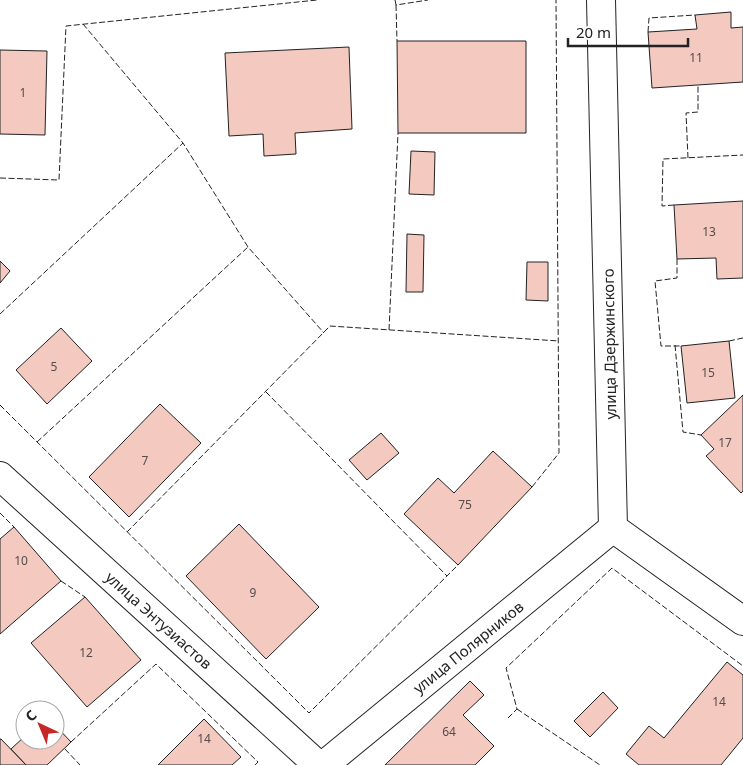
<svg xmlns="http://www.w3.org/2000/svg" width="743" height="765" viewBox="0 0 743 765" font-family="'Noto Sans',sans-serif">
	<rect width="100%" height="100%" fill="#fff"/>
	<g fill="#f3c9c0" stroke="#222">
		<path d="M 731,12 L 731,28 L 743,27 L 743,82 L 652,88 L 648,32 L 697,29 L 695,15 Z"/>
		<path d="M 397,41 L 526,41 L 526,133 L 398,133 Z"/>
		<path d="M 349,47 L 352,129 L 295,133 L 296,154 L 264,156 L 263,134 L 229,136 L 225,53 Z"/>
		<path d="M 0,50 L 47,51 L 45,135 L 0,134 Z"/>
		<path d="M 411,151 L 435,152 L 434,195 L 409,194 Z"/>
		<path d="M 743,201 L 743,278 L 717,279 L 716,258 L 677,259 L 674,205 Z"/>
		<path d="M 407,234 L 424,235 L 423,292 L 406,292 Z"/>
		<path d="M 0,261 L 10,271 L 0,283 Z"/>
		<path d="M 527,262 L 548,262 L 548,301 L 526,300 Z"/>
		<path d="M 61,328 L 92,361 L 47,404 L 16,370 Z"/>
		<path d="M 729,341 L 735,398 L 687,403 L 681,346 Z"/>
		<path d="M 743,395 L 743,491 L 741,493 L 706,456 L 714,449 L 701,435 Z"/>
		<path d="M 160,404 L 201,443 L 129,517 L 89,477 Z"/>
		<path d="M 381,433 L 399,453 L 367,480 L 349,460 Z"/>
		<path d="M 493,451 L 532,487 L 458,565 L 404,514 L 438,478 L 454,493 Z"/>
		<path d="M 239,524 L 319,607 L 266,659 L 186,576 Z"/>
		<path d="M 14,527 L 61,581 L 0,634 L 0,539 Z"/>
		<path d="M 85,597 L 141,660 L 87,707 L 31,643 Z"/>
		<path d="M 727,662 L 743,675 L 743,738 L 721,765 L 639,765 L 626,754 L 649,726 L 664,738 Z"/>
		<path d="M 470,681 L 484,695 L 463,715 L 494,746 L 475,765 L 385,765 Z"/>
		<path d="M 603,692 L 618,708 L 590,737 L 574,721 Z"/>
		<path d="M 204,719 L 241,757 L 232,765 L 158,765 Z"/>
		<path d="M 55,725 L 71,742 L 47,765 L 26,765 L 11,749 L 25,736 L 25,740 L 55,740 Z"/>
		<path d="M 0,739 L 1,739 L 26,765 L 0,765 Z"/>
	</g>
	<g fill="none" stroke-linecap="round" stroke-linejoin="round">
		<g stroke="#222" stroke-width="30">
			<g id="street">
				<path d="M 601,0 L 613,528 L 743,621"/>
				<path d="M 0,476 L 318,765"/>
				<path d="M 324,765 L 613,528"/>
			</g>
		</g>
		<use href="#street" stroke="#fff" stroke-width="28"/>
		<g stroke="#222" stroke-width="1" stroke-dasharray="6 2.5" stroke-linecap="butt">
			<path d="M 395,0 L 396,5 L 428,0"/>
			<path d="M 396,5 L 397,41"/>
			<path d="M 83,24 L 183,143 L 248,247 L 324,333"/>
			<path d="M 648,32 L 649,18 L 695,15"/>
			<path d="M 688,158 L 686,113 L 698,112 L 698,85"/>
			<path d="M 0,178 L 59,180 L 66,26 L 317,0"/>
			<path d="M 674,205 L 662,206 L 663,159 L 743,155"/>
			<path d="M 677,259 L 677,278 L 655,281 L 661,346 L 681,346"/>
			<path d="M 0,314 L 183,143"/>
			<path d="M 389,330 L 398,133"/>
			<path d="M 729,341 L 743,338"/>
			<path d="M 675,345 L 683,432 L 701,435"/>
			<path d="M 266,392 L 447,576"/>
			<path d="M 0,405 L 309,713 L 458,565"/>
			<path d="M 37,442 L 248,247"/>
			<path d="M 532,487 L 559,453 L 556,0"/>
			<path d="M 0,513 L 14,527"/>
			<path d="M 127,532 L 330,326 L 559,341"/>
			<path d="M 61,581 L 85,597"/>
			<path d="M 517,709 L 600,765"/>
			<path d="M 508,718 L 517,709 L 506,668 L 612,568 L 743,666"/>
			<path d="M 71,742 L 156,664 L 258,762 L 255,765"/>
			<path d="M 65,749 L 80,765"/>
		</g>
	</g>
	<g text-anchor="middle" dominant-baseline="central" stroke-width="4" stroke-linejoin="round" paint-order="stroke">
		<g font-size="12" fill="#564c4a">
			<text x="696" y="57">11</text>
			<text x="23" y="92">1</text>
			<text x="709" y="231">13</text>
			<text x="54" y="366">5</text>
			<text x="708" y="372">15</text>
			<text x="725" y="442">17</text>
			<text x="145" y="460">7</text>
			<text x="465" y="504">75</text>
			<text x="21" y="560">10</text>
			<text x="253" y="592">9</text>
			<text x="86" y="652">12</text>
			<text x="719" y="701">14</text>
			<text x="449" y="731">64</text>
			<text x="204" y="738">14</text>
		</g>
		<g font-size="15" fill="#222" stroke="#fff">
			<text transform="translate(609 344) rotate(-91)">улица Дзержинского</text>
			<text transform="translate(159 620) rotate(42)">улица Энтузиастов</text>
			<text transform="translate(468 647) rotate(-39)">улица Полярников</text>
		</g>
	</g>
	<g transform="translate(40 725) rotate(316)"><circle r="24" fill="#ffffff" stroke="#a7a7a7"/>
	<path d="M0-4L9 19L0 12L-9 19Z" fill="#c62828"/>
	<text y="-8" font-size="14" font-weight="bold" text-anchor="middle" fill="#222222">С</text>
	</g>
	<path d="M568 38v8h120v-8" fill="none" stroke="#222222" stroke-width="2.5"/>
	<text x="576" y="38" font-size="15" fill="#222222" stroke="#ffffff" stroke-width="4" paint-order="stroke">20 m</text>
</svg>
